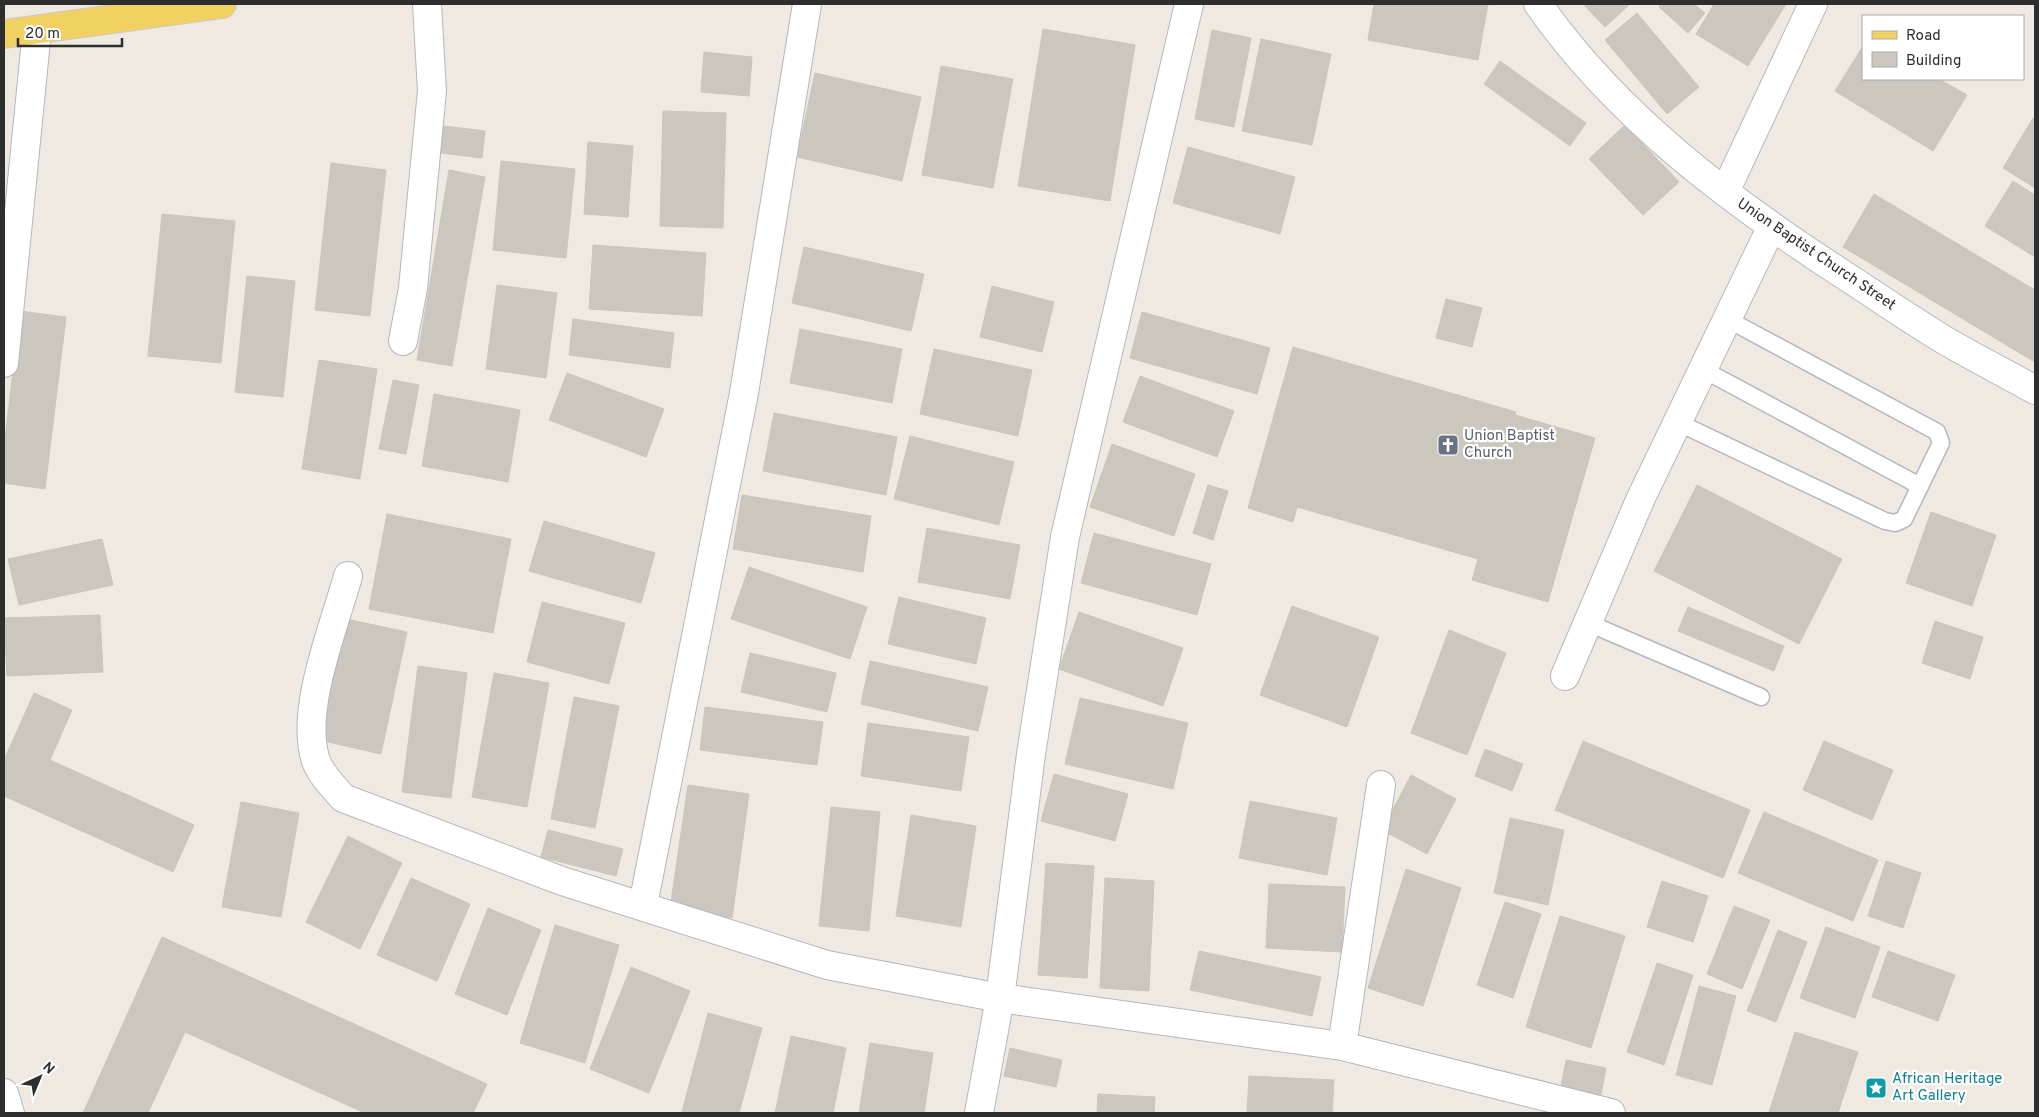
<svg xmlns="http://www.w3.org/2000/svg" width="2039" height="1117" viewBox="0 0 2039 1117" font-family="Overpass,sans-serif">
	<rect width="100%" height="100%" fill="#efe9e1"/>
	<g fill="#cbc7bf" stroke="#cbc5ba">
		<path d="M 1374,4 L 1488,4 L 1478,60 L 1368,40 Z"/>
		<path d="M 1583,4 L 1630,4 L 1605,27 Z"/>
		<path d="M 1661,4 L 1694,4 L 1705,13 L 1688,33 L 1659,7 Z"/>
		<path d="M 1714,4 L 1786,4 L 1748,66 L 1696,34 Z"/>
		<path d="M 1637,13 L 1699,87 L 1667,114 L 1605,40 Z"/>
		<path d="M 1043,29 L 1135,45 L 1110,201 L 1018,186 Z"/>
		<path d="M 1212,30 L 1251,38 L 1234,127 L 1195,119 Z"/>
		<path d="M 1261,39 L 1331,54 L 1312,145 L 1242,131 Z"/>
		<path d="M 1863,46 L 1863,79 L 1939,79 L 1967,95 L 1933,151 L 1835,91 Z"/>
		<path d="M 704,52 L 752,57 L 749,96 L 701,92 Z"/>
		<path d="M 1500,61 L 1586,123 L 1570,146 L 1484,84 Z"/>
		<path d="M 941,66 L 1013,79 L 993,188 L 922,175 Z"/>
		<path d="M 815,73 L 921,97 L 902,181 L 797,157 Z"/>
		<path d="M 663,111 L 726,113 L 723,228 L 660,226 Z"/>
		<path d="M 2033,118 L 2035,119 L 2035,188 L 2003,168 Z"/>
		<path d="M 436,125 L 485,131 L 482,158 L 433,152 Z"/>
		<path d="M 1625,125 L 1679,182 L 1643,215 L 1589,159 Z"/>
		<path d="M 588,142 L 633,146 L 628,217 L 584,214 Z"/>
		<path d="M 1188,147 L 1295,177 L 1280,234 L 1173,203 Z"/>
		<path d="M 501,161 L 575,169 L 566,258 L 493,250 Z"/>
		<path d="M 331,163 L 386,170 L 370,316 L 315,310 Z"/>
		<path d="M 449,170 L 485,177 L 452,366 L 417,360 Z"/>
		<path d="M 2013,181 L 2035,195 L 2035,257 L 1985,226 Z"/>
		<path d="M 1874,194 L 2035,290 L 2035,357 L 2033,361 L 1843,247 Z"/>
		<path d="M 162,214 L 235,221 L 221,363 L 148,356 Z"/>
		<path d="M 593,245 L 706,253 L 702,316 L 589,309 Z"/>
		<path d="M 804,247 L 924,274 L 911,331 L 792,303 Z"/>
		<path d="M 247,276 L 295,281 L 283,397 L 235,392 Z"/>
		<path d="M 497,285 L 557,293 L 546,378 L 486,369 Z"/>
		<path d="M 992,286 L 1054,302 L 1042,352 L 980,337 Z"/>
		<path d="M 1446,299 L 1482,308 L 1472,347 L 1436,338 Z"/>
		<path d="M 20,311 L 66,317 L 45,489 L 4,483 L 4,447 Z"/>
		<path d="M 1142,312 L 1270,348 L 1257,394 L 1130,358 Z"/>
		<path d="M 573,319 L 674,333 L 670,368 L 569,355 Z"/>
		<path d="M 800,329 L 902,349 L 892,403 L 790,383 Z"/>
		<path d="M 1293,347 L 1516,412 L 1515,415 L 1595,438 L 1548,602 L 1472,580 L 1478,559 L 1297,507 L 1293,522 L 1248,508 Z"/>
		<path d="M 934,349 L 1032,370 L 1018,436 L 920,414 Z"/>
		<path d="M 319,360 L 377,369 L 360,479 L 302,469 Z"/>
		<path d="M 567,373 L 664,409 L 646,457 L 549,420 Z"/>
		<path d="M 1140,376 L 1234,411 L 1217,457 L 1123,422 Z"/>
		<path d="M 393,380 L 419,385 L 406,454 L 379,449 Z"/>
		<path d="M 434,394 L 520,410 L 508,482 L 422,466 Z"/>
		<path d="M 774,413 L 897,437 L 886,495 L 763,471 Z"/>
		<path d="M 910,436 L 1014,462 L 999,525 L 894,499 Z"/>
		<path d="M 1112,444 L 1195,474 L 1174,536 L 1090,507 Z"/>
		<path d="M 1208,485 L 1228,491 L 1213,540 L 1193,533 Z"/>
		<path d="M 1697,485 L 1842,559 L 1799,644 L 1654,571 Z"/>
		<path d="M 742,495 L 871,516 L 863,572 L 733,549 Z"/>
		<path d="M 1931,512 L 1996,535 L 1972,606 L 1906,583 Z"/>
		<path d="M 387,514 L 511,539 L 493,633 L 369,609 Z"/>
		<path d="M 544,521 L 655,553 L 641,603 L 529,571 Z"/>
		<path d="M 927,528 L 1020,545 L 1010,599 L 918,582 Z"/>
		<path d="M 1094,533 L 1211,564 L 1197,615 L 1081,583 Z"/>
		<path d="M 102,539 L 113,585 L 19,605 L 8,559 Z"/>
		<path d="M 749,567 L 867,607 L 850,659 L 731,619 Z"/>
		<path d="M 899,597 L 986,618 L 976,664 L 888,644 Z"/>
		<path d="M 542,602 L 625,623 L 609,684 L 527,662 Z"/>
		<path d="M 1292,606 L 1379,637 L 1347,727 L 1260,695 Z"/>
		<path d="M 1688,607 L 1784,646 L 1774,671 L 1678,631 Z"/>
		<path d="M 1079,612 L 1183,648 L 1163,706 L 1059,669 Z"/>
		<path d="M 100,615 L 103,672 L 7,676 L 4,618 Z"/>
		<path d="M 346,619 L 407,632 L 381,754 L 319,740 Z"/>
		<path d="M 1935,621 L 1983,637 L 1970,679 L 1922,663 Z"/>
		<path d="M 1449,630 L 1506,653 L 1467,755 L 1411,733 Z"/>
		<path d="M 750,653 L 836,673 L 827,712 L 741,692 Z"/>
		<path d="M 870,661 L 988,687 L 978,731 L 861,704 Z"/>
		<path d="M 418,666 L 467,673 L 451,798 L 402,792 Z"/>
		<path d="M 494,673 L 549,683 L 527,807 L 472,797 Z"/>
		<path d="M 34,693 L 72,710 L 50,760 L 194,825 L 173,872 L 4,796 L 4,760 Z"/>
		<path d="M 574,697 L 619,706 L 595,828 L 551,819 Z"/>
		<path d="M 1080,698 L 1188,723 L 1173,789 L 1065,764 Z"/>
		<path d="M 705,707 L 823,722 L 817,765 L 700,750 Z"/>
		<path d="M 868,723 L 969,737 L 961,791 L 861,776 Z"/>
		<path d="M 1583,741 L 1750,810 L 1723,878 L 1555,810 Z"/>
		<path d="M 1824,741 L 1893,770 L 1872,820 L 1803,790 Z"/>
		<path d="M 1485,749 L 1523,764 L 1512,791 L 1475,776 Z"/>
		<path d="M 1054,774 L 1128,794 L 1115,841 L 1041,821 Z"/>
		<path d="M 1411,775 L 1456,799 L 1427,854 L 1382,830 Z"/>
		<path d="M 688,785 L 749,794 L 732,918 L 670,909 Z"/>
		<path d="M 1250,801 L 1337,818 L 1327,875 L 1239,858 Z"/>
		<path d="M 241,802 L 299,813 L 281,917 L 222,907 Z"/>
		<path d="M 831,807 L 880,812 L 869,931 L 819,926 Z"/>
		<path d="M 1764,812 L 1878,860 L 1853,921 L 1738,873 Z"/>
		<path d="M 911,815 L 976,826 L 961,927 L 896,916 Z"/>
		<path d="M 1510,818 L 1564,830 L 1548,905 L 1494,893 Z"/>
		<path d="M 548,830 L 623,849 L 616,876 L 541,857 Z"/>
		<path d="M 348,836 L 402,863 L 360,949 L 306,922 Z"/>
		<path d="M 1886,861 L 1921,873 L 1903,928 L 1868,916 Z"/>
		<path d="M 1046,863 L 1094,866 L 1087,978 L 1038,975 Z"/>
		<path d="M 1406,869 L 1461,888 L 1423,1006 L 1368,988 Z"/>
		<path d="M 411,878 L 470,904 L 437,981 L 377,955 Z"/>
		<path d="M 1105,878 L 1154,881 L 1149,991 L 1100,988 Z"/>
		<path d="M 1662,881 L 1708,896 L 1693,942 L 1647,927 Z"/>
		<path d="M 1269,884 L 1345,887 L 1342,952 L 1266,948 Z"/>
		<path d="M 1505,902 L 1541,914 L 1513,998 L 1477,985 Z"/>
		<path d="M 1734,906 L 1770,920 L 1742,989 L 1707,974 Z"/>
		<path d="M 488,908 L 541,930 L 507,1015 L 455,994 Z"/>
		<path d="M 1560,916 L 1625,936 L 1591,1048 L 1526,1027 Z"/>
		<path d="M 555,925 L 619,945 L 585,1063 L 520,1043 Z"/>
		<path d="M 1826,927 L 1880,947 L 1855,1018 L 1800,998 Z"/>
		<path d="M 1778,930 L 1807,942 L 1776,1022 L 1747,1011 Z"/>
		<path d="M 162,937 L 487,1084 L 473,1113 L 365,1113 L 185,1032 L 148,1113 L 83,1113 Z"/>
		<path d="M 1199,951 L 1321,977 L 1312,1016 L 1190,990 Z"/>
		<path d="M 1888,951 L 1955,975 L 1938,1021 L 1872,997 Z"/>
		<path d="M 1657,963 L 1693,975 L 1664,1065 L 1627,1052 Z"/>
		<path d="M 631,967 L 690,991 L 649,1093 L 590,1069 Z"/>
		<path d="M 1699,986 L 1736,996 L 1712,1085 L 1676,1075 Z"/>
		<path d="M 708,1013 L 762,1028 L 739,1113 L 682,1112 Z"/>
		<path d="M 1795,1032 L 1858,1052 L 1838,1113 L 1769,1112 Z"/>
		<path d="M 791,1036 L 846,1048 L 833,1113 L 775,1113 Z"/>
		<path d="M 870,1043 L 933,1053 L 924,1113 L 859,1113 Z"/>
		<path d="M 1010,1048 L 1062,1060 L 1056,1087 L 1004,1076 Z"/>
		<path d="M 1566,1060 L 1606,1068 L 1600,1100 L 1560,1092 Z"/>
		<path d="M 1249,1076 L 1334,1080 L 1332,1113 L 1247,1113 Z"/>
		<path d="M 1098,1094 L 1155,1097 L 1154,1113 L 1097,1113 Z"/>
	</g>
	<g fill="none" stroke-linecap="round" stroke-linejoin="round">
		<g stroke="#b4b7c1" stroke-width="19">
			<g id="lane">
				<path d="M 1704,370 L 1920,486"/>
				<path d="M 1679,423 L 1885,521 L 1895,523 L 1904,519 L 1941,443 L 1937,432 L 1729,320"/>
				<path d="M 1588,623 L 1761,697"/>
			</g>
		</g>
		<g stroke="#b4b7c1" stroke-width="30">
			<g id="street">
				<path d="M 1538,4 C 1617,117 1730,201 1844,275 C 1878,297 1911,320 1946,341 C 1975,358 2005,373 2035,390"/>
				<path d="M 1725,192 L 1813,4"/>
				<path d="M 403,341 L 413,288 L 432,91 L 427,4"/>
				<path d="M 4,363 L 37,30"/>
				<path d="M 348,576 C 334,627 299,711 316,761 C 321,775 334,787 343,798 L 562,881 L 827,965 L 1000,998 L 1342,1046 L 1611,1113"/>
				<path d="M 1565,676 L 1640,500 L 1771,228"/>
				<path d="M 643,905 L 744,393 L 807,4"/>
				<path d="M 1342,1046 L 1381,785"/>
				<path d="M 4,1093 L 10,1113"/>
				<path d="M 979,1113 L 1000,998 L 1031,754 L 1065,537 L 1189,4"/>
			</g>
		</g>
		<g stroke="#c9c9c9" stroke-width="30">
			<path id="primary" d="M 4,34 L 222,4"/>
		</g>
		<use href="#lane" stroke="#fff" stroke-width="16"/>
		<use href="#street" stroke="#fff" stroke-width="28"/>
		<use href="#primary" stroke="#f2d163" stroke-width="28"/>
	</g>
	<defs>
		<g id="church-square" transform="scale(1.125)"><rect x="-9" y="-9" width="18" height="18" rx="4" fill="#6b7280" stroke="#fff"/><path d="M-1.2-6h2.4v3.5h3.3v2.4h-3.3V6h-2.4V-.1h-3.3v-2.4h3.3Z" fill="#fff"/></g>
		<g id="sight-square" transform="scale(1.125)"><rect x="-9" y="-9" width="18" height="18" rx="4" fill="#0f9aa8" stroke="#fff"/><path d="M0-6L1.8-2.2L6-1.7L2.9 1.2L3.7 5.4L0 3.3L-3.7 5.4L-2.9 1.2L-6-1.7L-1.8-2.2Z" fill="#fff"/></g>
	</defs>
	<g fill-rule="evenodd">
		<use href="#church-square" x="1448" y="445"/>
		<use href="#sight-square" x="1876" y="1088"/>
	</g>
	<g text-anchor="middle" dominant-baseline="central" stroke-width="4.5" stroke-linejoin="round" paint-order="stroke">
		<g font-size="15" fill="#2e2e2e" stroke="#fff">
			<text transform="translate(1816 255) rotate(34)">Union Baptist Church Street</text>
		</g>
		<g font-size="15" fill="#5b616d" stroke="#fff" text-anchor="start">
			<text x="1464" y="436">Union Baptist<tspan x="1464" dy="17">Church</tspan></text>
		</g>
		<g font-size="15" fill="#0d838f" stroke="#fff" text-anchor="start">
			<text x="1892" y="1079">African Heritage<tspan x="1892" dy="17">Art Gallery</tspan></text>
		</g>
	</g>
	<rect width="2039" height="1117" fill="none" stroke="#2e2e2e" stroke-width="10"/>
	<rect x="1862" y="15" width="162" height="65" fill="#ffffff" stroke="#ababab"/>
	<rect x="1872" y="31" width="25" height="8" fill="#f2d163" stroke="#ababab"/>
	<text x="1906" y="40" font-size="15" fill="#2e2e2e">Road</text>
	<rect x="1872" y="52" width="25" height="15" fill="#cbc7bf" stroke="#ababab"/>
	<text x="1906" y="65" font-size="15" fill="#2e2e2e">Building</text>
	<g transform="translate(40 1077) rotate(44)" stroke="#ffffff" stroke-width="4" paint-order="stroke">
	<path d="M0-4L9 19L0 12L-9 19Z" fill="#2e2e2e"/>
	<text y="-8" font-size="14" font-weight="bold" text-anchor="middle" fill="#2e2e2e">N</text>
	</g>
	<path d="M18 38v8h104v-8" fill="none" stroke="#2e2e2e" stroke-width="2.5"/>
	<text x="25" y="38" font-size="15" fill="#2e2e2e" stroke="#ffffff" stroke-width="4" paint-order="stroke">20 m</text>
</svg>
